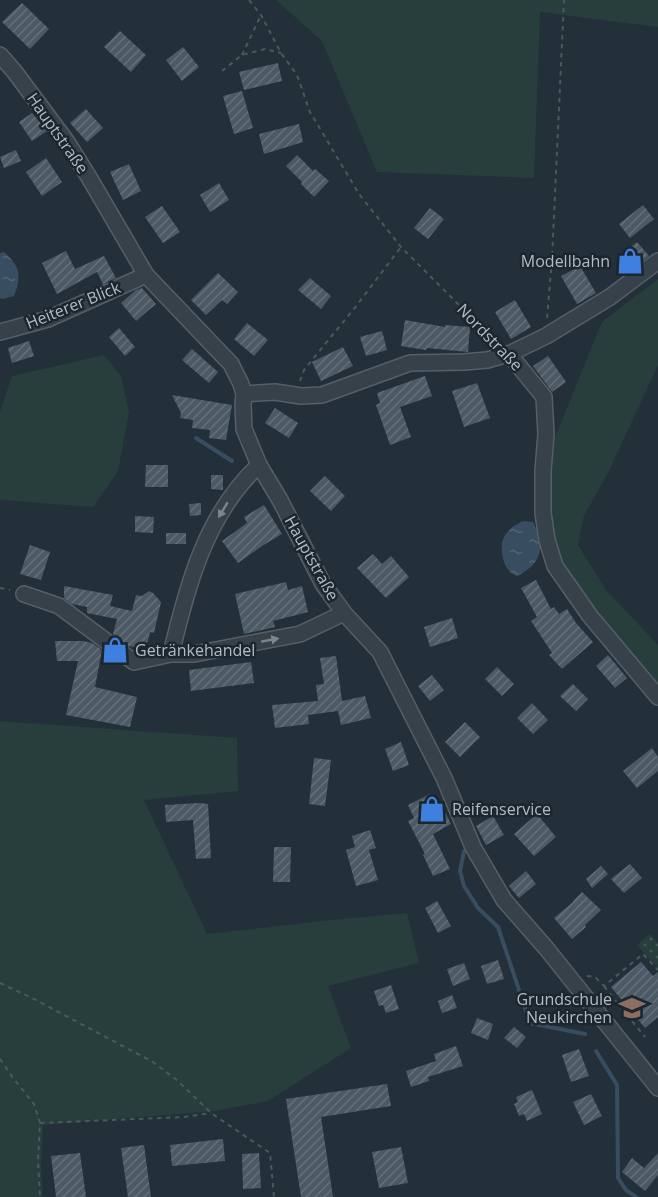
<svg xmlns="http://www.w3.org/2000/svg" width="658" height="1197" viewBox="0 0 658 1197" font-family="'Open Sans',sans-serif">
	<defs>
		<pattern id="park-dots" width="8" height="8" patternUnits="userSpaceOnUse" patternTransform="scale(1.5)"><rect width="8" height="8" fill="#283e3d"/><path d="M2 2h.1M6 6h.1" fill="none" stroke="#455858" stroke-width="1.8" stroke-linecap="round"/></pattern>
		<pattern id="water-ripples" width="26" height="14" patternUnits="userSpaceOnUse" patternTransform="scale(1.5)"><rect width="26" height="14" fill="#384d5f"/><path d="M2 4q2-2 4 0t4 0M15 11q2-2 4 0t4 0" fill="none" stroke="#526574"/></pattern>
		<pattern id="building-hatch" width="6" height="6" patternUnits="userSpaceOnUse" patternTransform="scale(1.5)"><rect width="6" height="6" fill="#4c5a65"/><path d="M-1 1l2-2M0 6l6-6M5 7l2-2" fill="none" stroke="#63707a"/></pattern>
	</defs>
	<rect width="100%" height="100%" fill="#232f39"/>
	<g fill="#283e3d">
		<path d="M 276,0 L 658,0 L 658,27 L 540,12 L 534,178 L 377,172 L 322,41 Z"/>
		<path d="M 658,279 L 658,365 L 609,471 L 584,516 L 578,545 L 606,590 L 658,645 L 658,693 L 593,615 L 560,563 L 546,514 L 548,454 L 602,322 Z"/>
		<path d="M 104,355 L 121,376 L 129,412 L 118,471 L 93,507 L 0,500 L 0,412 L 12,376 Z"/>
		<path d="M 0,721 L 237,738 L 238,791 L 144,800 L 207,934 L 322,921 L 407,913 L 419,963 L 328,986 L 351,1048 L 268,1101 L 215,1111 L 43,1125 L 41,1166 L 43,1197 L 0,1197 Z"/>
	</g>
	<path fill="url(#park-dots)" d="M 650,934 L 658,943 L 658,964 L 656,966 L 637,945 Z"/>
	<g fill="url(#water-ripples)">
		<path d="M 4,252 C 20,266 22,277 14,296 L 2,299 L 0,298 L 0,253 Z"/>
		<path d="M 523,521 L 533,522 C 546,546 542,564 517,576 C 504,573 498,549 504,537 C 508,529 515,525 523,521 Z"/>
	</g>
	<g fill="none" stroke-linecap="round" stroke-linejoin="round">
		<g stroke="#384d5f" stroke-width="4">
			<path d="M 196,438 L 232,461"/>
			<path d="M 464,851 L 460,871 L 464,886 L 478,908 L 498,927 L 530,1023 L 585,1034"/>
			<path d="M 596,1051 L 617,1085 L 618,1178 L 626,1190 L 636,1197"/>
		</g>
	</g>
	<g fill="url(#building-hatch)">
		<path d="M 22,3 L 49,29 L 30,49 L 2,22 Z"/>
		<path d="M 120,31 L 146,55 L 131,72 L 104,47 Z"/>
		<path d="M 183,47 L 199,67 L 182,81 L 166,60 Z"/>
		<path d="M 278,63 L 282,81 L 244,90 L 239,72 Z"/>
		<path d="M 242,91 L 253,128 L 234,134 L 223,96 Z"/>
		<path d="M 86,109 L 103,128 L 87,142 L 70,123 Z"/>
		<path d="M 32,113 L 47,131 L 32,141 L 19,122 Z"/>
		<path d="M 299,124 L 303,142 L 264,154 L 259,134 Z"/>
		<path d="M 16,150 L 21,161 L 4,168 L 0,157 Z"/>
		<path d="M 297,155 L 313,171 L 315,169 L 329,181 L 314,197 L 301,184 L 302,182 L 286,166 Z"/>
		<path d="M 46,158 L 62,182 L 42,196 L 26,172 Z"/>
		<path d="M 129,164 L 141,191 L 123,200 L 110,172 Z"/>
		<path d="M 219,183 L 229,200 L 210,212 L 200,195 Z"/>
		<path d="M 643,205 L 654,219 L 630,238 L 619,224 Z"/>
		<path d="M 162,206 L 180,232 L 163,243 L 145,217 Z"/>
		<path d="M 430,208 L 444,219 L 428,239 L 414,228 Z"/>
		<path d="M 637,242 L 649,256 L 628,271 L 617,258 Z"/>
		<path d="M 66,251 L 75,269 L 104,256 L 116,278 L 103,284 L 97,272 L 57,294 L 42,263 Z"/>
		<path d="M 580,266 L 596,293 L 577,304 L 561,276 Z"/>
		<path d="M 218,273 L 238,292 L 227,304 L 222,300 L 206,315 L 191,300 Z"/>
		<path d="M 310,278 L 331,296 L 321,309 L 298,290 Z"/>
		<path d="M 142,288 L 156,304 L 136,321 L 121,303 L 136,290 Z"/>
		<path d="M 515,300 L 531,327 L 511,339 L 495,312 Z"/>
		<path d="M 405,320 L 445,327 L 445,325 L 470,327 L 468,352 L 427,348 L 426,350 L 401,346 Z"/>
		<path d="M 247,323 L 268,340 L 254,356 L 234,339 Z"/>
		<path d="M 119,328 L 135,347 L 125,356 L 109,337 Z"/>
		<path d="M 382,331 L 387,350 L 366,356 L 360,337 Z"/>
		<path d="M 29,341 L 34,356 L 12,363 L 8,348 Z"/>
		<path d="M 343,347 L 353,366 L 321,381 L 312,362 Z"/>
		<path d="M 192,349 L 218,372 L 209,383 L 182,360 Z"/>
		<path d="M 548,356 L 566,382 L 552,392 L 533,366 Z"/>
		<path d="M 425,376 L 432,396 L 400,407 L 411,437 L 390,445 L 376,405 L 380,403 L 377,393 Z"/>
		<path d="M 477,383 L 490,418 L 464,427 L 452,391 Z"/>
		<path d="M 172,395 L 232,405 L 226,440 L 209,438 L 210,430 L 192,428 L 193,420 L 180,418 L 181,413 Z"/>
		<path d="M 275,408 L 298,423 L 289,438 L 265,423 Z"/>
		<path d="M 146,465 L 168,465 L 168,487 L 145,487 Z"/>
		<path d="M 211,475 L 223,475 L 223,490 L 211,489 Z"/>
		<path d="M 325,476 L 345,496 L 331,511 L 310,491 Z"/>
		<path d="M 201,503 L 201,515 L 190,516 L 189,504 Z"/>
		<path d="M 264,505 L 282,534 L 262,546 L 238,563 L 222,541 L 247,523 L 244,517 Z"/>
		<path d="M 135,516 L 154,517 L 153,533 L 135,532 Z"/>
		<rect x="166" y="533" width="20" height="11"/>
		<path d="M 30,545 L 50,552 L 41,580 L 20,574 Z"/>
		<path d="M 373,554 L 382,564 L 391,556 L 409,577 L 386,598 L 357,568 Z"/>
		<path d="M 536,580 L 551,609 L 554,607 L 559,614 L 567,609 L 576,623 L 593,642 L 562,669 L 549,655 L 552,653 L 531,621 L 537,617 L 521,588 Z"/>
		<path d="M 286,582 L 288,590 L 302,586 L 308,612 L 273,621 L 275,627 L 244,634 L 235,594 Z"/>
		<path d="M 64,586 L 113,595 L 110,606 L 132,611 L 136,595 L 142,596 L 149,591 L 153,593 L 161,602 L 154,633 L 150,632 L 146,649 L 128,646 L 113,634 L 117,619 L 87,613 L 87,607 L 72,604 L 64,598 Z"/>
		<path d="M 452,618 L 458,638 L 430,647 L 424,627 Z"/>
		<path d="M 55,641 L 83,641 L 92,643 L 102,650 L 95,687 L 137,697 L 130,727 L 66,715 L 78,661 L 57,661 Z"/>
		<path d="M 608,655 L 627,678 L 615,688 L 596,666 Z"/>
		<path d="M 336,656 L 342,701 L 365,696 L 371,718 L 341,725 L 338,711 L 308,715 L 309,724 L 275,728 L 272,705 L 318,701 L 316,685 L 324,684 L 320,658 Z"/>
		<path d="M 251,662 L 254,683 L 191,691 L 189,670 Z"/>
		<path d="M 497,667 L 514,684 L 502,696 L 485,679 Z"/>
		<path d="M 432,675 L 444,690 L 430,701 L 418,686 Z"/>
		<path d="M 573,684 L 588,699 L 576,711 L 560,696 Z"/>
		<path d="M 532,703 L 548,720 L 533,734 L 517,718 Z"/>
		<path d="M 465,722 L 480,737 L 460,757 L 445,742 Z"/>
		<path d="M 401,742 L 409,765 L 393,771 L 385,749 Z"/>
		<path d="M 652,748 L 658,757 L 658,771 L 637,788 L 623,771 Z"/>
		<path d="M 314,758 L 331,760 L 325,806 L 309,804 Z"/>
		<path d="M 430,794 L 440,812 L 444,810 L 451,824 L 433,834 L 450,869 L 433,876 L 423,855 L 425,854 L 408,821 L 414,818 L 408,805 Z"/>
		<path d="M 199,803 L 208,804 L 211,858 L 196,859 L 193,820 L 166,822 L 165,805 Z"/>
		<path d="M 537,814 L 556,837 L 534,856 L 514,834 Z"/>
		<path d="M 493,816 L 504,835 L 486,845 L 476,826 Z"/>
		<path d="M 370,830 L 376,848 L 369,850 L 378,880 L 356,886 L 346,850 L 355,847 L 352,836 Z"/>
		<path d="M 274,847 L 291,847 L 290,882 L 273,882 Z"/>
		<path d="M 630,864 L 642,878 L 624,893 L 611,879 Z"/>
		<path d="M 601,866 L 608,874 L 592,888 L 586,879 Z"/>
		<path d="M 526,871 L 536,884 L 519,898 L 509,886 Z"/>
		<path d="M 582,892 L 601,910 L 585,925 L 586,927 L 572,939 L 554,918 L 573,902 L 573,901 Z"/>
		<path d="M 437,901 L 451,926 L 438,933 L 425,908 Z"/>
		<path d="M 498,960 L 504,979 L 487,984 L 481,966 Z"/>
		<path d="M 641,962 L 653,976 L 658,972 L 658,1017 L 645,1028 L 611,987 Z"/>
		<path d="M 464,963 L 470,979 L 453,986 L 447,969 Z"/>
		<path d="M 391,985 L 399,1009 L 386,1013 L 383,1005 L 379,1006 L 374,991 Z"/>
		<path d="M 452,995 L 457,1008 L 442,1013 L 438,1001 Z"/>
		<path d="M 477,1018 L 493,1024 L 488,1040 L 471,1033 Z"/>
		<path d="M 514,1027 L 526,1037 L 517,1048 L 504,1038 Z"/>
		<path d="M 456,1046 L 463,1066 L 428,1077 L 429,1081 L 411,1087 L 406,1071 L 436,1061 L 434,1054 Z"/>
		<path d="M 579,1049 L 589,1076 L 571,1082 L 562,1055 Z"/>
		<path d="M 387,1084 L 391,1106 L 321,1117 L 333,1197 L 301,1197 L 286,1099 Z"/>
		<path d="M 532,1090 L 542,1114 L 527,1121 L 524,1114 L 519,1116 L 514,1104 L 518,1102 L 516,1097 Z"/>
		<path d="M 591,1094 L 602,1116 L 584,1125 L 573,1102 Z"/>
		<path d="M 223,1139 L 225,1161 L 172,1166 L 170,1145 Z"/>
		<path d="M 144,1145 L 151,1197 L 128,1197 L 121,1148 Z"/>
		<path d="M 401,1147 L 408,1183 L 379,1188 L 372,1152 Z"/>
		<path d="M 80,1153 L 86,1197 L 56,1197 L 51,1156 Z"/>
		<path d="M 259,1153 L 261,1188 L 243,1189 L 242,1154 Z"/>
		<path d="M 658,1153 L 658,1175 L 645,1191 L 622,1172 L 632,1158 L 644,1168 Z"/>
	</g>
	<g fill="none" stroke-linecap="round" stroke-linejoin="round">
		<g stroke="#555f68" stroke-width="18">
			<g id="minor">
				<path d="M 0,55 L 14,71 L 67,142 L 90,179 L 146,275 L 231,364 L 241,384 L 244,394 L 243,405 L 244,429 L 259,465 L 280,500 L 323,584 L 344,613 L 380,652 L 444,778 L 473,847 L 504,900 L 546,948 L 658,1088"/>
				<path d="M 0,332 L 48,319 L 146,275"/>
				<path d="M 509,354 L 544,397 L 546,434 L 543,471 L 543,513 L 547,540 L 555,566 L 590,616 L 658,697"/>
				<path d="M 244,394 L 275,392 L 301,396 L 322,395 L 410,363 L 464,362 L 487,360 L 509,354 L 546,336 L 610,297 L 658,261"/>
				<path d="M 24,594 L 59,606 L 134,662 L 171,654 L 194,654 L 300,634 L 344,613"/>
				<path d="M 171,654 C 187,586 206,514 259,465"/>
			</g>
		</g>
		<g stroke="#475b5b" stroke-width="2" stroke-dasharray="4.5 4.5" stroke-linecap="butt">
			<path d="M 249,0 L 261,15 L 281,53 L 297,75 L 310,112 L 359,194 L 401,247 L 498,344"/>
			<path d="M 242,55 L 261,15"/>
			<path d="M 222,71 L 242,55 L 265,49 L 281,53"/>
			<path d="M 547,318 L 552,259 L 564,0"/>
			<path d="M 300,381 L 304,370 L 357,305 L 401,247"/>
			<path d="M 0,588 L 10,590"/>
			<path d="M 587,976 L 595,977 L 604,986 L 643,954 L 658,970"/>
			<path d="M 0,983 L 34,999 L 153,1062 L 178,1081 L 211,1113 L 270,1153 L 274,1197"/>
			<path d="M 604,986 L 645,1037"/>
			<path d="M 618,1005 L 623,1001"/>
			<path d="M 0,1059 L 13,1078 L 34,1104 L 40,1123 L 38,1160 L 40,1197"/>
			<path d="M 40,1123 L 184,1117 L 211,1113"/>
		</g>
		<use href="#minor" stroke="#37414a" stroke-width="15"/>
	</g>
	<defs><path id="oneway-solid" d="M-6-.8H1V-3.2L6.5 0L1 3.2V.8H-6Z" transform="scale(1.5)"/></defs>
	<g fill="#7b858e">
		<use href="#oneway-solid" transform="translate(223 510) rotate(121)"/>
		<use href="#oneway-solid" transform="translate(270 640) rotate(-10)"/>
	</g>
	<defs>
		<g id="shop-bare" transform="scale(2.07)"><path d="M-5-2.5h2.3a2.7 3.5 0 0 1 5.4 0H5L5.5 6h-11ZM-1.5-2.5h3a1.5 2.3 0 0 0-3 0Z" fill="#3f7fe0" stroke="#1c262f" stroke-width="2.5" paint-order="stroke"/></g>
		<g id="school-bare" transform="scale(2.07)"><path d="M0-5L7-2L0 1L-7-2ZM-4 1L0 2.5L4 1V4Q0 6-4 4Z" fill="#8d6e63" stroke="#1c262f" stroke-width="2.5" paint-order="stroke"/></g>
	</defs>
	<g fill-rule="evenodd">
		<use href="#shop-bare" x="630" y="261"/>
		<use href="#shop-bare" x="115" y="650"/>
		<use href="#shop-bare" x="432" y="809"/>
		<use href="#school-bare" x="632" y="1008"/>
	</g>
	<g text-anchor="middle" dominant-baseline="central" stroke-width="5" stroke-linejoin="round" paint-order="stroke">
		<g font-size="16" fill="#b2bcc6" stroke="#1c262f">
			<text transform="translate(58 133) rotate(55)">Hauptstraße</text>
			<text transform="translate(73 305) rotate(-22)">Heiterer Blick</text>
			<text transform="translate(490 337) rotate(46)">Nordstraße</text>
			<text transform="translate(312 558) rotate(61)">Hauptstraße</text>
		</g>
		<g font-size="16" fill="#b2bcc6" stroke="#1c262f" text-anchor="end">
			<text x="610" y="261">Modellbahn</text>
			<text x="135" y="650" text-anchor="start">Getränkehandel</text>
			<text x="452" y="809" text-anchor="start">Reifenservice</text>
			<text x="612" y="999">Grundschule<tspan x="612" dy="18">Neukirchen</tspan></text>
		</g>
	</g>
</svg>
